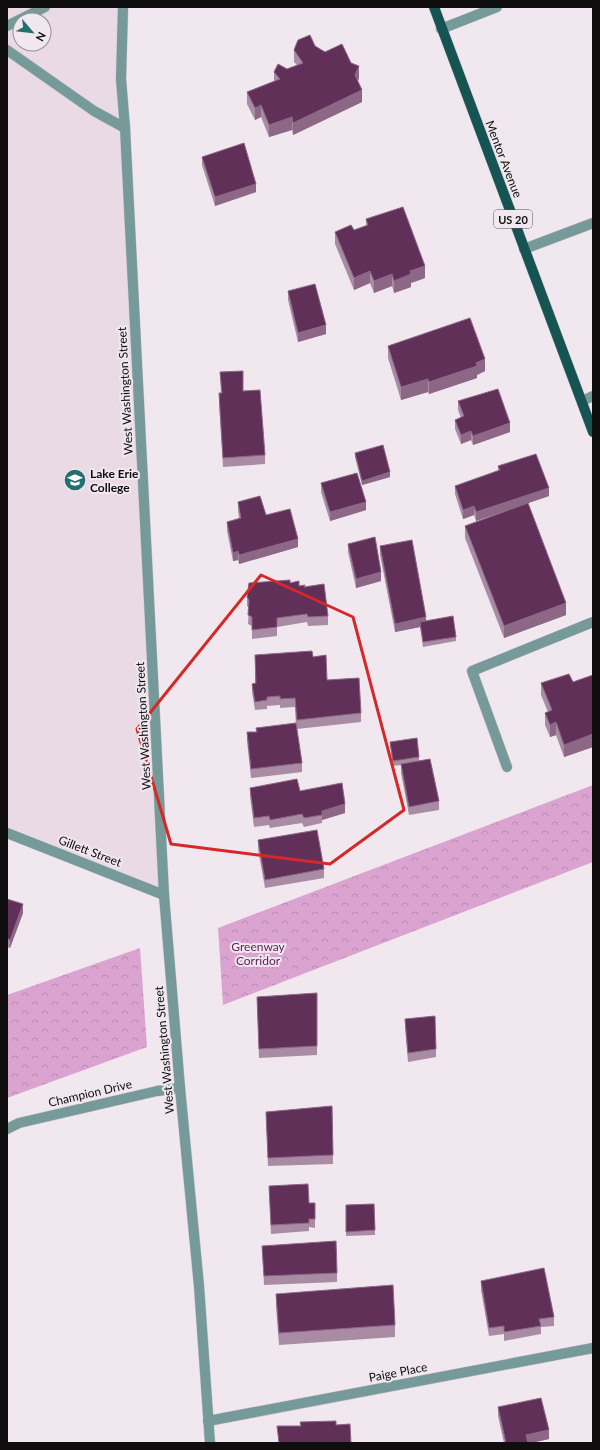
<svg xmlns="http://www.w3.org/2000/svg" width="600" height="1450" viewBox="0 0 600 1450" font-family="Lato,sans-serif">
	<defs>
		<pattern id="park-crowns" width="20" height="18" patternUnits="userSpaceOnUse"><rect width="20" height="18" fill="#dba4d0"/><path d="M2 6a3 3 0 1 1 6 0M12 15a3 3 0 1 1 6 0" fill="none" stroke="#bb8cb1"/></pattern>
	</defs>
	<rect width="100%" height="100%" fill="#f1e8ef"/>
	<path fill="#e9dae5" fill-rule="evenodd" d="M 7,7 L 123,7 L 121,79 L 164,895 L 7,833 ZM 20,20 L 44,20 L 44,44 L 20,44 Z"/>
	<g fill="url(#park-crowns)">
		<path d="M 593,785 L 593,862 L 223,1005 L 218,928 Z"/>
		<path d="M 140,948 L 147,1047 L 7,1098 L 7,995 Z"/>
	</g>
	<g fill="none" stroke-linecap="round" stroke-linejoin="round">
		<g stroke="#cdc5cb" stroke-width="11">
			<g id="minor">
				<path d="M 123,7 L 121,79 L 125,128 L 164,895 L 180,1088 L 199,1286 L 210,1443"/>
				<path d="M 7,26 L 45,7"/>
				<path d="M 441,29 L 497,7"/>
				<path d="M 7,50 L 94,111 L 125,128"/>
				<path d="M 524,249 L 593,223"/>
				<path d="M 582,401 L 593,396"/>
				<path d="M 507,767 L 472,671 L 593,622"/>
				<path d="M 7,833 L 164,895"/>
				<path d="M 7,1129 L 19,1123 L 157,1091 L 180,1088"/>
				<path d="M 208,1421 L 593,1348"/>
			</g>
		</g>
		<g stroke="#cdc5cb" stroke-width="11">
			<path id="major" d="M 434,7 L 593,432"/>
		</g>
		<use href="#minor" stroke="#759a99" stroke-width="10"/>
		<use href="#major" stroke="#165454" stroke-width="10"/>
	</g>
	<g fill="#a98ca4">
		<path d="M 315,46 L 325,52 L 351,63 L 359,78 L 358,81 L 362,102 L 293,135 L 292,130 L 269,137 L 261,117 L 255,120 L 247,104 L 247,92 L 274,81 L 274,72 L 287,69 L 297,65 L 294,62 L 294,50 Z"/>
		<path d="M 202,157 L 256,192 L 215,206 L 202,165 Z"/>
		<path d="M 366,219 L 425,278 L 411,283 L 411,287 L 394,293 L 392,286 L 374,293 L 370,283 L 354,290 L 335,244 L 335,232 L 354,230 L 366,226 Z"/>
		<path d="M 288,291 L 326,334 L 298,342 L 288,300 Z"/>
		<path d="M 388,346 L 485,371 L 477,375 L 477,378 L 429,394 L 428,392 L 401,400 L 388,358 Z"/>
		<path d="M 220,372 L 243,391 L 265,455 L 265,464 L 223,467 L 219,402 L 219,393 L 221,393 Z"/>
		<path d="M 458,401 L 510,432 L 473,445 L 471,440 L 461,444 L 455,429 L 455,420 L 461,418 L 458,410 Z"/>
		<path d="M 355,453 L 390,477 L 362,485 L 355,457 Z"/>
		<path d="M 498,466 L 549,496 L 528,503 L 566,615 L 504,638 L 465,538 L 465,526 L 511,509 L 476,521 L 474,515 L 463,519 L 455,494 L 455,486 L 498,471 Z"/>
		<path d="M 321,483 L 366,510 L 330,521 L 321,492 Z"/>
		<path d="M 238,502 L 266,515 L 298,547 L 239,564 L 238,560 L 233,561 L 227,531 L 227,522 L 239,518 L 238,511 Z"/>
		<path d="M 348,544 L 381,581 L 356,588 L 348,552 Z"/>
		<path d="M 380,546 L 426,621 L 456,637 L 456,641 L 423,647 L 420,627 L 395,632 L 380,555 Z"/>
		<path d="M 290,583 L 305,587 L 328,616 L 328,625 L 308,626 L 307,622 L 277,627 L 277,636 L 252,639 L 252,626 L 248,624 L 249,608 L 247,606 L 247,597 Z"/>
		<path d="M 255,655 L 313,657 L 327,680 L 361,713 L 361,722 L 297,729 L 302,763 L 302,772 L 251,778 L 247,741 L 247,732 L 256,732 L 256,728 L 296,726 L 295,707 L 280,708 L 280,705 L 267,706 L 267,709 L 255,710 L 252,692 L 252,684 L 255,683 Z"/>
		<path d="M 593,675 L 593,747 L 564,757 L 556,735 L 550,737 L 545,725 L 545,713 L 548,712 L 541,695 L 541,683 L 573,682 Z"/>
		<path d="M 390,742 L 419,757 L 419,761 L 439,801 L 439,810 L 409,815 L 401,773 L 401,765 L 393,766 L 390,746 Z"/>
		<path d="M 250,788 L 300,791 L 345,813 L 322,820 L 322,823 L 304,827 L 302,823 L 270,828 L 269,825 L 254,827 L 250,796 Z"/>
		<path d="M 258,840 L 324,869 L 324,878 L 265,888 L 258,849 Z"/>
		<path d="M 7,899 L 23,913 L 10,948 L 7,947 Z"/>
		<path d="M 317,993 L 317,1055 L 259,1058 L 257,997 Z"/>
		<path d="M 405,1019 L 436,1049 L 436,1057 L 408,1062 L 405,1027 Z"/>
		<path d="M 332,1106 L 333,1164 L 268,1166 L 266,1112 Z"/>
		<path d="M 269,1186 L 309,1203 L 315,1203 L 315,1228 L 309,1227 L 309,1231 L 271,1234 Z"/>
		<path d="M 374,1204 L 375,1235 L 346,1236 L 346,1205 Z"/>
		<path d="M 262,1246 L 337,1273 L 337,1282 L 264,1285 Z"/>
		<path d="M 481,1281 L 554,1317 L 554,1326 L 541,1327 L 541,1334 L 504,1341 L 504,1334 L 489,1336 L 481,1290 Z"/>
		<path d="M 276,1294 L 395,1325 L 395,1337 L 279,1345 L 276,1306 Z"/>
		<path d="M 498,1407 L 549,1439 L 531,1443 L 504,1443 L 498,1416 Z"/>
	</g>
	<g fill="#8c6786">
		<path d="M 359,66 L 359,78 L 355,87 L 355,75 Z"/>
		<path d="M 362,90 L 362,102 L 293,135 L 293,123 Z"/>
		<path d="M 261,105 L 261,117 L 255,120 L 255,108 Z"/>
		<path d="M 292,117 L 292,130 L 269,137 L 269,125 Z"/>
		<path d="M 256,184 L 256,192 L 215,206 L 215,197 Z"/>
		<path d="M 425,266 L 425,278 L 411,283 L 411,287 L 394,293 L 394,281 L 410,271 Z"/>
		<path d="M 370,271 L 370,283 L 354,290 L 354,278 Z"/>
		<path d="M 392,274 L 392,286 L 374,293 L 374,281 Z"/>
		<path d="M 326,325 L 326,334 L 298,342 L 298,333 Z"/>
		<path d="M 485,359 L 485,371 L 477,375 L 477,378 L 429,394 L 429,382 Z"/>
		<path d="M 428,379 L 428,392 L 401,400 L 401,387 Z"/>
		<path d="M 510,423 L 510,432 L 473,445 L 473,436 Z"/>
		<path d="M 471,431 L 471,440 L 461,444 L 461,435 Z"/>
		<path d="M 390,472 L 390,477 L 362,485 L 362,481 Z"/>
		<path d="M 549,488 L 549,496 L 476,521 L 476,512 Z"/>
		<path d="M 366,502 L 366,510 L 330,521 L 330,512 Z"/>
		<path d="M 474,506 L 474,515 L 463,519 L 463,510 Z"/>
		<path d="M 298,539 L 298,547 L 239,564 L 239,555 Z"/>
		<path d="M 238,551 L 238,560 L 233,561 L 233,553 Z"/>
		<path d="M 381,572 L 381,581 L 356,588 L 356,579 Z"/>
		<path d="M 566,603 L 566,615 L 504,638 L 504,626 Z"/>
		<path d="M 426,617 L 426,626 L 420,622 L 420,627 L 395,632 L 395,624 Z"/>
		<path d="M 556,722 L 556,735 L 550,737 L 550,725 Z"/>
		<path d="M 593,734 L 593,747 L 564,757 L 564,745 Z"/>
		<path d="M 345,804 L 345,813 L 322,820 L 322,811 Z"/>
		<path d="M 23,904 L 23,913 L 10,948 L 10,940 Z"/>
		<path d="M 549,1430 L 549,1439 L 531,1443 L 526,1443 L 526,1435 Z"/>
	</g>
	<g fill="#613059" stroke="#8c6786">
		<path d="M 310,35 L 315,46 L 325,52 L 342,44 L 351,63 L 359,66 L 355,75 L 362,90 L 293,123 L 292,117 L 269,125 L 261,105 L 255,108 L 247,92 L 280,79 L 274,72 L 278,64 L 287,69 L 303,63 L 294,50 L 298,40 Z"/>
		<path d="M 244,143 L 256,184 L 215,197 L 202,157 Z"/>
		<path d="M 403,207 L 425,266 L 410,271 L 411,274 L 394,281 L 392,274 L 374,281 L 370,271 L 354,278 L 335,232 L 351,225 L 354,230 L 368,225 L 366,219 Z"/>
		<path d="M 315,284 L 326,325 L 298,333 L 288,291 Z"/>
		<path d="M 470,318 L 485,359 L 476,363 L 477,366 L 429,382 L 428,379 L 401,387 L 388,346 Z"/>
		<path d="M 243,371 L 243,391 L 260,390 L 265,455 L 223,458 L 219,393 L 222,393 L 220,372 Z"/>
		<path d="M 498,389 L 510,423 L 473,436 L 471,431 L 461,435 L 455,420 L 464,416 L 458,401 Z"/>
		<path d="M 383,445 L 390,472 L 362,481 L 355,453 Z"/>
		<path d="M 536,454 L 549,488 L 476,512 L 474,506 L 463,510 L 455,486 L 500,470 L 498,466 Z"/>
		<path d="M 357,473 L 366,502 L 330,512 L 321,483 Z"/>
		<path d="M 260,496 L 266,515 L 290,509 L 298,539 L 239,555 L 238,551 L 233,553 L 227,522 L 241,518 L 238,502 Z"/>
		<path d="M 528,503 L 566,603 L 504,626 L 465,526 Z"/>
		<path d="M 375,537 L 381,572 L 356,579 L 348,544 Z"/>
		<path d="M 412,540 L 426,617 L 395,624 L 380,546 Z"/>
		<path d="M 290,580 L 290,583 L 299,581 L 299,586 L 305,585 L 304,587 L 324,584 L 328,616 L 308,617 L 307,614 L 277,618 L 277,627 L 252,630 L 252,617 L 248,615 L 249,600 L 247,597 L 249,583 Z"/>
		<path d="M 453,616 L 456,637 L 423,642 L 420,622 Z"/>
		<path d="M 312,651 L 313,657 L 326,655 L 327,680 L 359,678 L 361,713 L 297,720 L 295,698 L 280,699 L 280,696 L 267,697 L 267,700 L 255,702 L 252,684 L 256,683 L 255,655 Z"/>
		<path d="M 569,674 L 573,682 L 593,675 L 593,734 L 564,745 L 556,722 L 550,725 L 545,713 L 552,710 L 541,683 Z"/>
		<path d="M 296,723 L 302,763 L 251,769 L 247,732 L 257,732 L 256,728 Z"/>
		<path d="M 417,738 L 419,757 L 393,761 L 390,742 Z"/>
		<path d="M 430,759 L 439,801 L 409,807 L 401,764 Z"/>
		<path d="M 297,779 L 300,791 L 342,783 L 345,804 L 322,811 L 322,815 L 304,818 L 302,814 L 270,820 L 269,816 L 254,818 L 250,788 Z"/>
		<path d="M 317,830 L 324,869 L 265,880 L 258,840 Z"/>
		<path d="M 7,899 L 23,904 L 10,940 L 7,938 Z"/>
		<path d="M 317,993 L 317,1046 L 259,1049 L 257,997 Z"/>
		<path d="M 435,1016 L 436,1049 L 408,1053 L 405,1019 Z"/>
		<path d="M 332,1106 L 333,1155 L 268,1158 L 266,1112 Z"/>
		<path d="M 308,1184 L 309,1203 L 315,1203 L 315,1219 L 309,1219 L 309,1223 L 271,1225 L 269,1186 Z"/>
		<path d="M 374,1204 L 375,1230 L 346,1232 L 346,1205 Z"/>
		<path d="M 336,1241 L 337,1273 L 264,1276 L 262,1246 Z"/>
		<path d="M 544,1268 L 554,1317 L 539,1319 L 541,1326 L 504,1332 L 504,1326 L 489,1328 L 481,1281 Z"/>
		<path d="M 393,1285 L 395,1325 L 279,1333 L 276,1294 Z"/>
		<path d="M 541,1398 L 549,1430 L 526,1435 L 528,1443 L 506,1443 L 498,1407 Z"/>
		<path d="M 336,1421 L 336,1425 L 350,1424 L 351,1443 L 279,1443 L 277,1426 L 301,1426 L 300,1422 Z"/>
	</g>
	<path fill="none" stroke="#d62828" stroke-width="3" stroke-linejoin="round" d="M 261,575 L 353,617 L 404,810 L 330,864 L 171,844 L 137,729 Z"/>
	<defs>
		<g id="university-disc" transform="scale(1.15)"><circle r="9.5" fill="#246f6f" stroke="#f1e8ef"/><path d="M0-5L7-2L0 1L-7-2ZM-4 1L0 2.5L4 1V4Q0 6-4 4Z" fill="#fff"/></g>
	</defs>
	<g fill-rule="evenodd">
		<use href="#university-disc" x="75" y="480"/>
	</g>
	<g text-anchor="middle" dominant-baseline="central" stroke-width="4" stroke-linejoin="round" paint-order="stroke">
		<rect fill="#f1e8ef" stroke="#544f52" stroke-width="1" x="494" y="210" width="38" height="18" rx="3"/>
		<g font-size="11" font-weight="bold" fill="#100d0f">
			<text x="513" y="219">US 20</text>
		</g>
		<g font-size="12" fill="#100d0f" stroke="#f1e8ef">
			<text transform="translate(504 159) rotate(69)">Mentor Avenue</text>
			<text transform="translate(125 391) rotate(-93)">West Washington Street</text>
			<text transform="translate(143 726) rotate(-93)">West Washington Street</text>
			<text transform="translate(90 851) rotate(21)">Gillett Street</text>
			<text transform="translate(164 1050) rotate(-95)">West Washington Street</text>
			<text transform="translate(90 1093) rotate(-13)">Champion Drive</text>
			<text transform="translate(398 1372) rotate(-11)">Paige Place</text>
		</g>
		<g font-size="12" font-weight="bold" fill="#100d0f" stroke="#f1e8ef" text-anchor="start">
			<text x="90" y="473">Lake Erie<tspan x="90" dy="14">College</tspan></text>
		</g>
		<g font-size="12" fill="#64215a" stroke="#f1e8ef">
			<text x="258" y="946">Greenway<tspan x="258" dy="14">Corridor</tspan></text>
		</g>
	</g>
	<rect width="600" height="1450" fill="none" stroke="#100d0f" stroke-width="16"/>
	<g transform="translate(32 32) rotate(118)"><circle r="19" fill="#f1e8ef" stroke="#979095"/>
	<path d="M0-3L7 15L0 10L-7 15Z" fill="#246f6f"/>
	<text y="-6" font-size="11" font-weight="bold" text-anchor="middle" fill="#100d0f">N</text>
	</g>
</svg>
